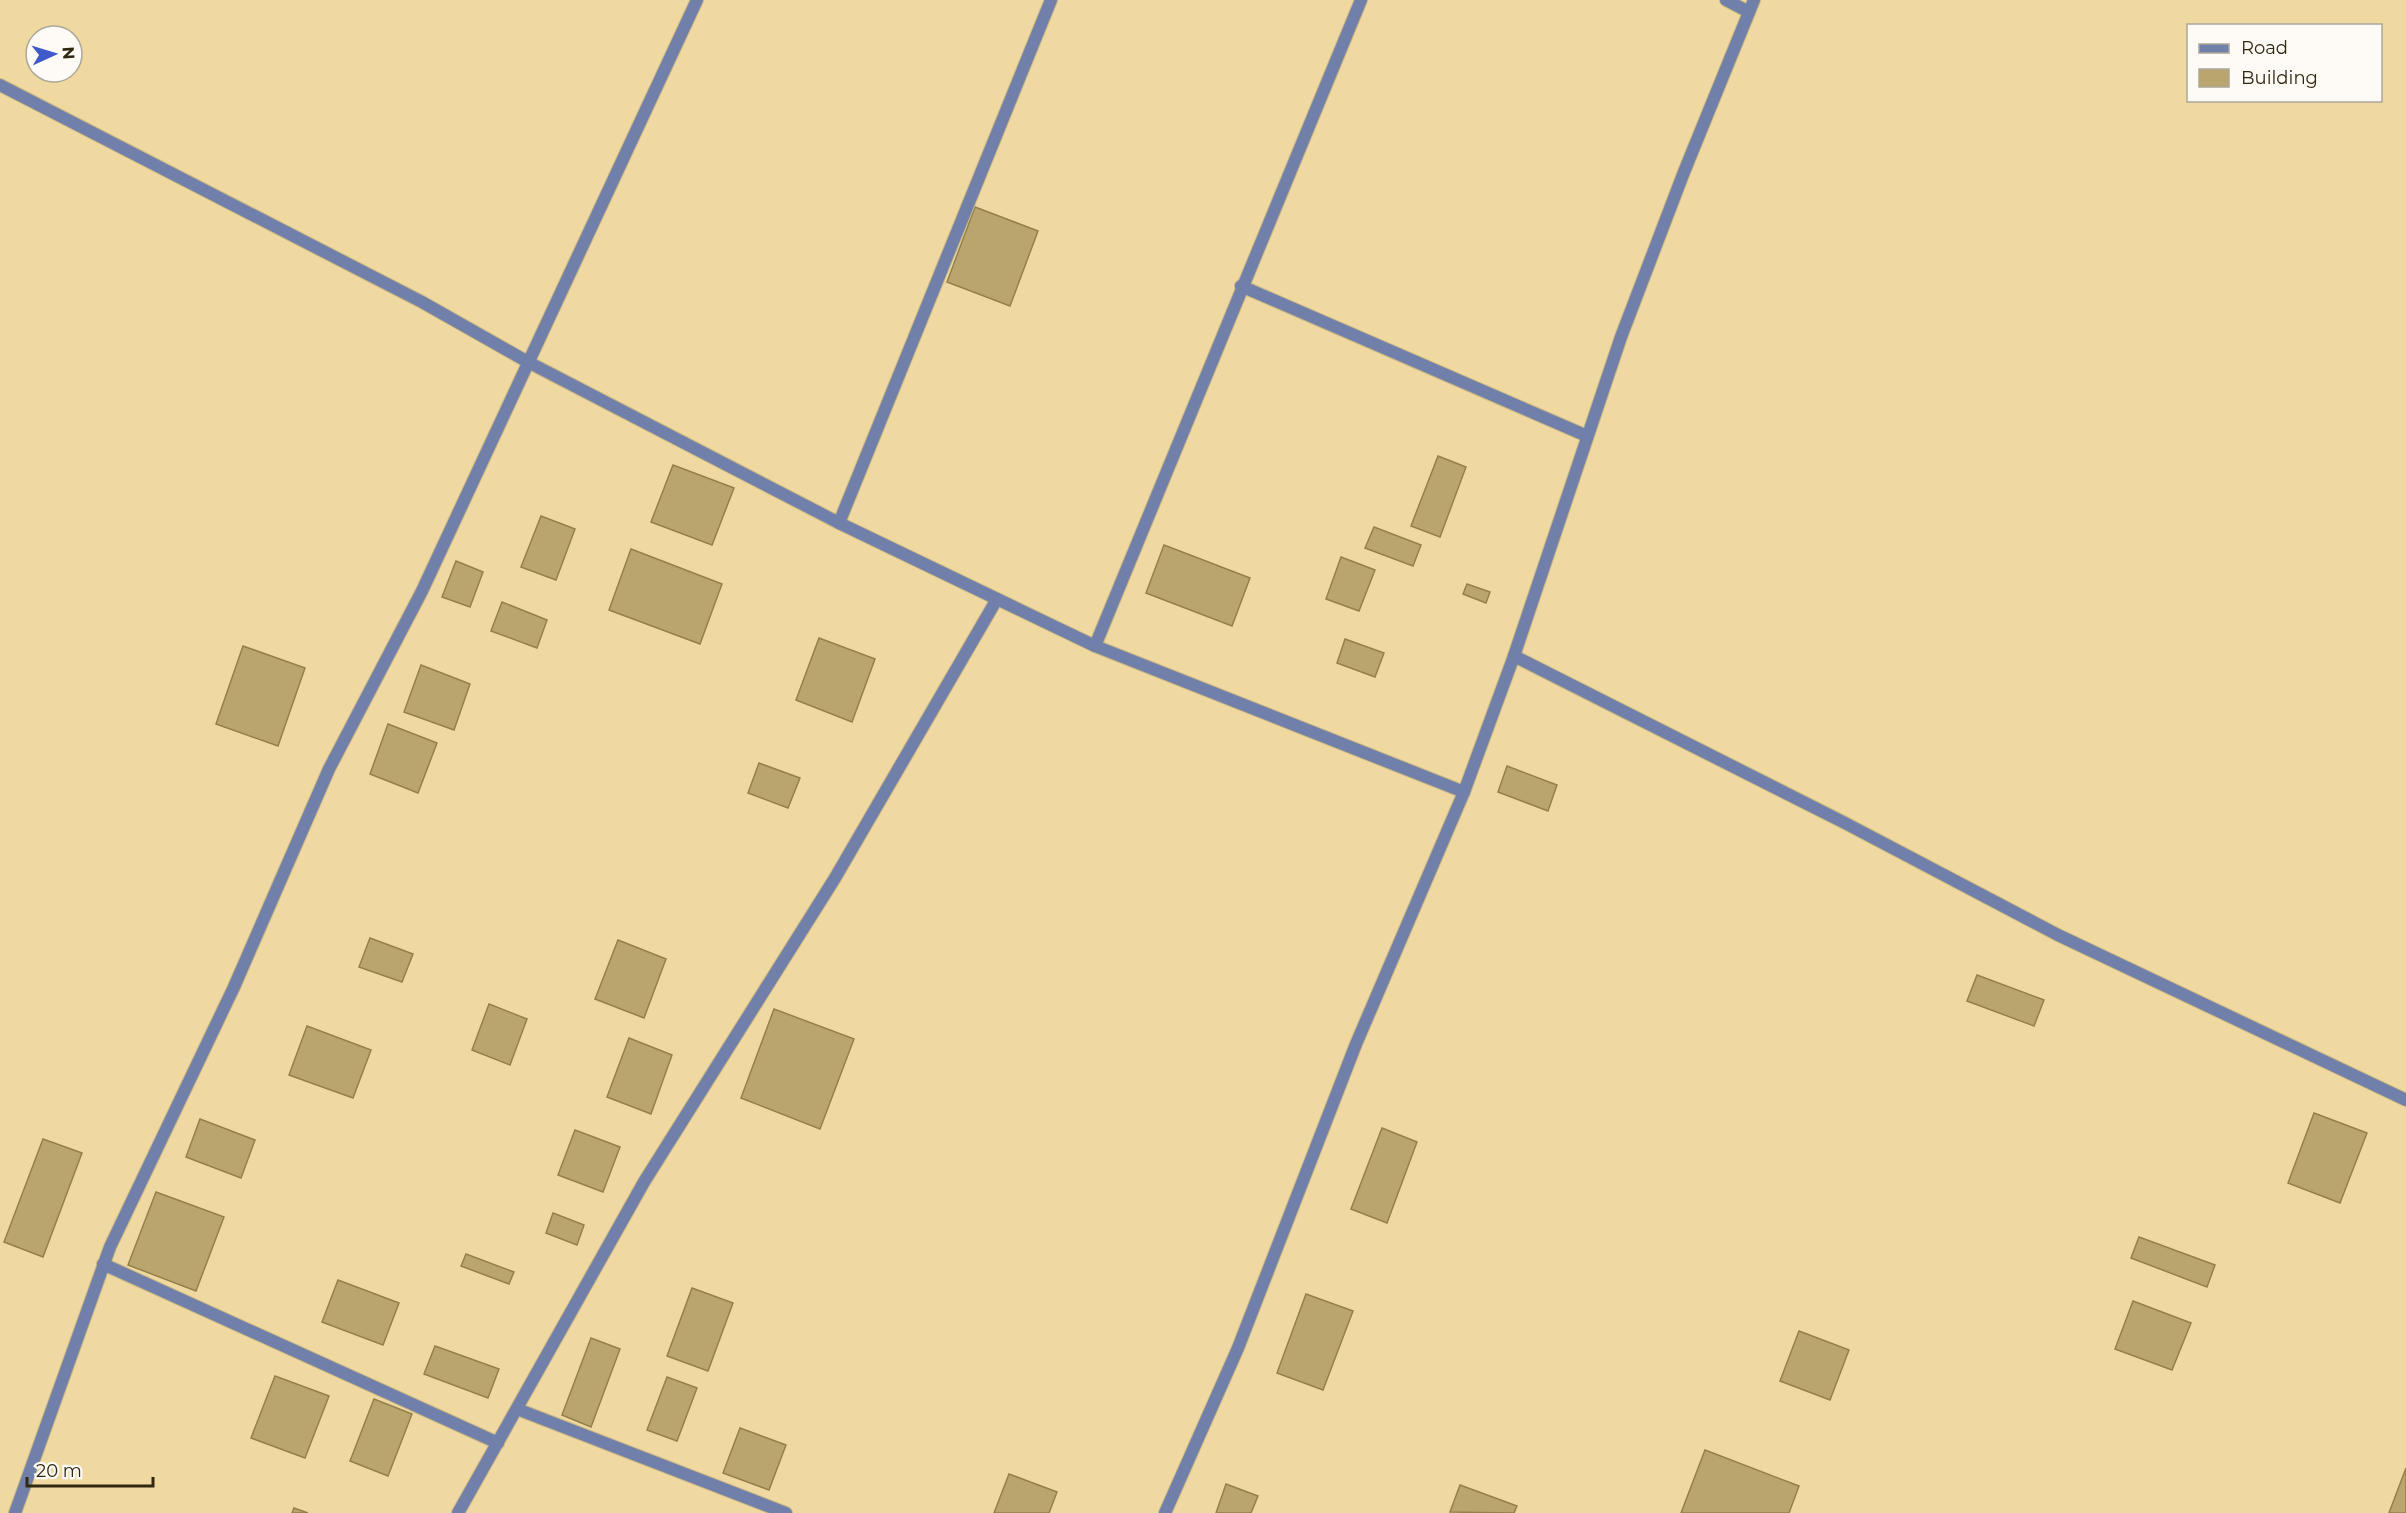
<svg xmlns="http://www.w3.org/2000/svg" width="2406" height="1513" viewBox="0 0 2406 1513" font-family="Montserrat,sans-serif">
	<rect width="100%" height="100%" fill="#efd9a0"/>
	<g fill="#baa56e" stroke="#95804a" stroke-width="1.5">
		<path d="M 975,207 L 1038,231 L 1010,306 L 947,282 Z"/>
		<path d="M 1438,456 L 1466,467 L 1440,537 L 1411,526 Z"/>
		<path d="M 673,465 L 734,488 L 712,545 L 651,522 Z"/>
		<path d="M 541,516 L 575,529 L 556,580 L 521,567 Z"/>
		<path d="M 1374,527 L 1421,545 L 1413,566 L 1365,548 Z"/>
		<path d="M 1164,545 L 1250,578 L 1232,626 L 1146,593 Z"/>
		<path d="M 631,549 L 722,584 L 700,644 L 609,610 Z"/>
		<path d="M 1341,557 L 1375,570 L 1359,611 L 1326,599 Z"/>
		<path d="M 456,561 L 483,572 L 470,607 L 442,597 Z"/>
		<path d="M 1467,584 L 1490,592 L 1486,603 L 1463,594 Z"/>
		<path d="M 502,602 L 547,620 L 537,648 L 491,631 Z"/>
		<path d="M 819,638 L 875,659 L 852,722 L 796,700 Z"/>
		<path d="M 1345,639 L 1384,653 L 1375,677 L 1337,663 Z"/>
		<path d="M 243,646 L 305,668 L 278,746 L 216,724 Z"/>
		<path d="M 421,665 L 470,684 L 454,730 L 404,712 Z"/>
		<path d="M 388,724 L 437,743 L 418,793 L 370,774 Z"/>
		<path d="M 759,763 L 800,778 L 788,808 L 748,793 Z"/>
		<path d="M 1507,766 L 1557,785 L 1548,811 L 1498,792 Z"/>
		<path d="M 370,938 L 413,954 L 402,982 L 359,967 Z"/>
		<path d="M 618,940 L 666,959 L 644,1018 L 595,999 Z"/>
		<path d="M 1977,975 L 2044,1000 L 2034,1026 L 1967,1001 Z"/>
		<path d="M 489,1004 L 527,1019 L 510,1065 L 472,1050 Z"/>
		<path d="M 774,1009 L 854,1039 L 820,1129 L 741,1098 Z"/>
		<path d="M 307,1026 L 371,1050 L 353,1098 L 289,1075 Z"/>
		<path d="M 629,1038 L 672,1055 L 651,1114 L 607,1097 Z"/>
		<path d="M 2314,1113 L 2367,1133 L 2340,1203 L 2288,1183 Z"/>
		<path d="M 200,1119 L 255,1140 L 241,1178 L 186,1157 Z"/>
		<path d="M 1382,1128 L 1417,1142 L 1387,1223 L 1351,1209 Z"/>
		<path d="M 575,1130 L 620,1147 L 603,1192 L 558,1175 Z"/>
		<path d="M 43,1139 L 82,1153 L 43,1257 L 4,1242 Z"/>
		<path d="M 156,1192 L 224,1217 L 196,1291 L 128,1265 Z"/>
		<path d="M 553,1213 L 584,1225 L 577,1245 L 546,1233 Z"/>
		<path d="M 2139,1237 L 2215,1265 L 2207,1287 L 2131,1258 Z"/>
		<path d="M 466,1254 L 514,1272 L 509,1284 L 461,1266 Z"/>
		<path d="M 338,1280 L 399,1303 L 383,1345 L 322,1322 Z"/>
		<path d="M 692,1288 L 733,1303 L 708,1371 L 667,1356 Z"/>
		<path d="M 1306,1294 L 1353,1311 L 1323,1390 L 1277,1373 Z"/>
		<path d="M 2133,1301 L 2191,1323 L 2172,1370 L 2115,1349 Z"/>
		<path d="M 1799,1331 L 1849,1350 L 1830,1400 L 1780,1381 Z"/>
		<path d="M 591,1338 L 620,1349 L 591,1427 L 562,1415 Z"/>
		<path d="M 435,1346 L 499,1369 L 488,1398 L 424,1374 Z"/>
		<path d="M 275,1376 L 329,1396 L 305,1458 L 251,1438 Z"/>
		<path d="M 667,1377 L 697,1388 L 677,1441 L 647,1430 Z"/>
		<path d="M 374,1399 L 412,1414 L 388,1476 L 350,1461 Z"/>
		<path d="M 740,1428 L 786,1445 L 769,1490 L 723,1473 Z"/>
		<path d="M 1705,1450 L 1799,1486 L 1789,1513 L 1681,1513 Z"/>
		<path d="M 2406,1468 L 2406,1513 L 2389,1513 Z"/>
		<path d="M 1009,1474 L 1057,1492 L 1049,1513 L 994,1513 Z"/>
		<path d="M 1226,1484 L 1258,1496 L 1251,1513 L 1216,1513 Z"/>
		<path d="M 1460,1485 L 1517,1506 L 1514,1513 L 1450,1512 Z"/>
		<path d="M 294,1508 L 308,1513 L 292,1513 Z"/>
	</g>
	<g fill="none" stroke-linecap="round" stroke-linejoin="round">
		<g stroke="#c9b683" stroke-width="14">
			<g id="minor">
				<path d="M 1726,0 L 1749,12"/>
				<path d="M 0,85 L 422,302 L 528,362 L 839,523 L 1095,646 L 1464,792"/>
				<path d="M 1241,286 L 1587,436"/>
				<path d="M 839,523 L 1051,0"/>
				<path d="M 1095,646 L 1361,0"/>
				<path d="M 1514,656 L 1621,337 L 1684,172 L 1754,0"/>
				<path d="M 103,1264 L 498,1443"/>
				<path d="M 517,1409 L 786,1513"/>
				<path d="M 15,1513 L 110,1247 L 234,987 L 329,769 L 422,591 L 697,0"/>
				<path d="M 458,1513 L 644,1182 L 835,878 L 997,599"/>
				<path d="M 1165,1513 L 1238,1348 L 1356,1044 L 1464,792 L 1514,656 L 1845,823 L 2058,935 L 2406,1100"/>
			</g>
		</g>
		<use href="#minor" stroke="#7180aa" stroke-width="12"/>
	</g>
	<rect x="2187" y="24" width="195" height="78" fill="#fefbf6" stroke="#aca79a" stroke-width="1.5"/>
	<rect x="2199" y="44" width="30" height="9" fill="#7180aa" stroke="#aca79a" stroke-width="1.5"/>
	<text x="2241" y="54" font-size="18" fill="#312811">Road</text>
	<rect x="2199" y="69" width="30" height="18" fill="#baa56e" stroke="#aca79a" stroke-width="1.5"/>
	<text x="2241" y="84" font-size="18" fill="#312811">Building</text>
	<g transform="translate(54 54) rotate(86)"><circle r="28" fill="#fefbf6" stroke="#aca79a" stroke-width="1.5"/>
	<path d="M0-4.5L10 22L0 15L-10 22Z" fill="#405acd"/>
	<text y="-9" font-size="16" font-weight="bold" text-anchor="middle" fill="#312811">N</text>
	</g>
	<path d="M27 1477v9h126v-9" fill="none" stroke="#312811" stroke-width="3"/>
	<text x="36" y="1477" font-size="18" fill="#312811" stroke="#fefbf6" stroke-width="4.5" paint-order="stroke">20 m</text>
</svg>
